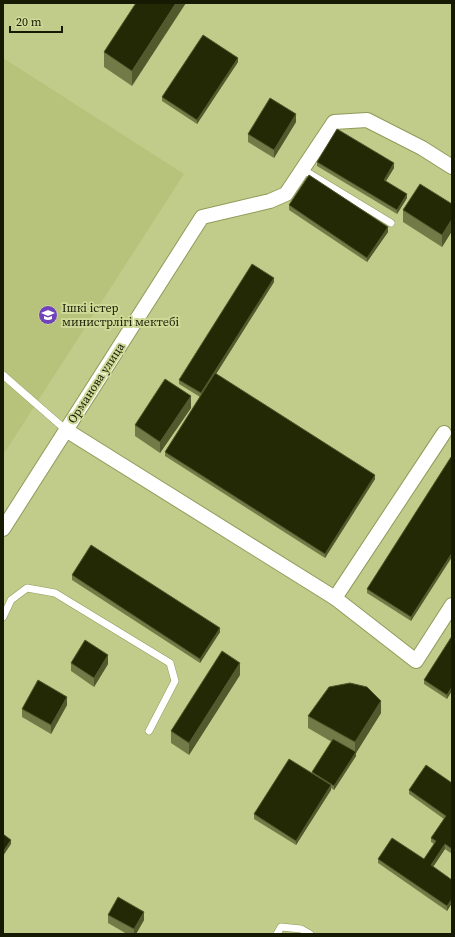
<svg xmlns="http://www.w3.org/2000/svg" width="455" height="937" viewBox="0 0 455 937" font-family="'Source Serif 4',serif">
	<rect width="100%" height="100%" fill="#c1cc8a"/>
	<path fill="#b7c37a" d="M 3,58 L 184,174 L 3,455 Z"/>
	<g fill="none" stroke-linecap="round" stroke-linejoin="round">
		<g stroke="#909b5a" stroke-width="8">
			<g id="service">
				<path d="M 302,169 L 391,223"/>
				<path d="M 3,375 L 66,430"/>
				<path d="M 3,617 L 11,600 L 27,588 L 55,593 L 170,663 L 175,681 L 149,731"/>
				<path d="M 277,934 L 281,927 L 301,929 L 310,934"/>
			</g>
		</g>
		<g stroke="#909b5a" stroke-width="16">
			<g id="minor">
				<path d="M 66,430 L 335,598 L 444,433"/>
				<path d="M 3,529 L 202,217 L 270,201 L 286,194 L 334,122 L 367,120 L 422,148 L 452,167"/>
				<path d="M 335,598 L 416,661 L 452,605"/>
			</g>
		</g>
		<use href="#service" stroke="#fff" stroke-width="7"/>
		<use href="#minor" stroke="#fff" stroke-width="14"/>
	</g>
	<g fill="#727a48">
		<path d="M 136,3 L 132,86 L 104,67 L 104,52 Z"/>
		<path d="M 238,62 L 197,124 L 162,101 L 162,97 Z"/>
		<path d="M 296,122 L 274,158 L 248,142 L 248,134 Z"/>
		<path d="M 317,162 L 394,168 L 386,181 L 407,198 L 397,214 L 317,166 Z"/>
		<path d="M 452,204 L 452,231 L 442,247 L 403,222 L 403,210 Z"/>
		<path d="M 289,205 L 388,232 L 367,262 L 289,210 Z"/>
		<path d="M 274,282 L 216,374 L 375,479 L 325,558 L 165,456 L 165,452 L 200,397 L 179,384 L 179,380 Z"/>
		<path d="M 191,408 L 160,453 L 135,436 L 135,425 Z"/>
		<path d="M 451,457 L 411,621 L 367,593 L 367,589 Z"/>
		<path d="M 72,575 L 220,632 L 200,663 L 72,580 Z"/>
		<path d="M 452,636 L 447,699 L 424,684 L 424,680 Z"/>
		<path d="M 71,663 L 108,664 L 94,687 L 71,671 Z"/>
		<path d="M 240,675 L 189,755 L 171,743 L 171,731 Z"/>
		<path d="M 67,705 L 51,734 L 22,717 L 22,709 Z"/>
		<path d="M 381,713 L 356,753 L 356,756 L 334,790 L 331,788 L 331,790 L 296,845 L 254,819 L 254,814 L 312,774 L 312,772 L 332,742 L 308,728 L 308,716 Z"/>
		<path d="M 452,783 L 452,854 L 445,849 L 433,867 L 452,880 L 452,903 L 447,911 L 378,863 L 378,859 L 424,859 L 434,844 L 431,842 L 431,838 L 444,819 L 409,794 L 409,790 Z"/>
		<path d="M 108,915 L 144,920 L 136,934 L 127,934 L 108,923 Z"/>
	</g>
	<g fill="#52592d">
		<path d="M 176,3 L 186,3 L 132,86 L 132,71 Z"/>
		<path d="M 238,58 L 238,62 L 197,124 L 197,120 Z"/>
		<path d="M 296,114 L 296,122 L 274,158 L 274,150 Z"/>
		<path d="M 394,163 L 394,168 L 384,184 L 384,180 Z"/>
		<path d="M 407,194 L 407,198 L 397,214 L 397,210 Z"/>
		<path d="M 452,219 L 452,231 L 442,247 L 442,235 Z"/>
		<path d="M 388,227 L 388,232 L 367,262 L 367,258 Z"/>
		<path d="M 274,278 L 274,282 L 201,398 L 201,393 Z"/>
		<path d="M 191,396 L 191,408 L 160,453 L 160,442 Z"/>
		<path d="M 375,475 L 375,479 L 325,558 L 325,554 Z"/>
		<path d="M 452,553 L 452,557 L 411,621 L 411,617 Z"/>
		<path d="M 220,628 L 220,632 L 200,663 L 200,659 Z"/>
		<path d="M 108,655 L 108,664 L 94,687 L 94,678 Z"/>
		<path d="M 240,663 L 240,675 L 189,755 L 189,743 Z"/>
		<path d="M 452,687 L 452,691 L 447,699 L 447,695 Z"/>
		<path d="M 67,697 L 67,705 L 51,734 L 51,725 Z"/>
		<path d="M 381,701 L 381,713 L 356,753 L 356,756 L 334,790 L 334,786 L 355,753 L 355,742 Z"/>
		<path d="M 331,785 L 331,790 L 296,845 L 296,841 Z"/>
		<path d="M 11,840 L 11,844 L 3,856 L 3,852 Z"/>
		<path d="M 445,844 L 445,849 L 431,870 L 431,865 Z"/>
		<path d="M 452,899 L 452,903 L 447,911 L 447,906 Z"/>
		<path d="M 144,912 L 144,920 L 136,934 L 134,934 L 134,929 Z"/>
	</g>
	<g fill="#232805" stroke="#52592d">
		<path d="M 136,3 L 176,3 L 132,71 L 104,52 Z"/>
		<path d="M 203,35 L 238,58 L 197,120 L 162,97 Z"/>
		<path d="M 270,98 L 296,114 L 274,150 L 248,134 Z"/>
		<path d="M 337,129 L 394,163 L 384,180 L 407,194 L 397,210 L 317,162 Z"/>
		<path d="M 309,175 L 388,227 L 367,258 L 289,205 Z"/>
		<path d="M 420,184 L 452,204 L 452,219 L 442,235 L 403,210 Z"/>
		<path d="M 252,264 L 274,278 L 201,393 L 179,380 Z"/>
		<path d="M 215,373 L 375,475 L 325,554 L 165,452 Z"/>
		<path d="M 165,379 L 191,396 L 160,442 L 135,425 Z"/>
		<path d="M 451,457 L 452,457 L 452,553 L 411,617 L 367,589 Z"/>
		<path d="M 91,545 L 220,628 L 200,659 L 72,575 Z"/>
		<path d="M 452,636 L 452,687 L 447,695 L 424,680 Z"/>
		<path d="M 85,640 L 108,655 L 94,678 L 71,663 Z"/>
		<path d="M 222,651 L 240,663 L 189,743 L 171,731 Z"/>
		<path d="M 38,680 L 67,697 L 51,725 L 22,709 Z"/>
		<path d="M 350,683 L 367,687 L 381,701 L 355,742 L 308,716 L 329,687 Z"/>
		<path d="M 333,739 L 356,752 L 334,786 L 312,772 Z"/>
		<path d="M 289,759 L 331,785 L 296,841 L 254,814 Z"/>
		<path d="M 426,765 L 452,783 L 452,849 L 445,844 L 431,865 L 452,880 L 452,899 L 447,906 L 378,859 L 392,838 L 424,859 L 436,841 L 431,838 L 446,816 L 409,790 Z"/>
		<path d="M 3,834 L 11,840 L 3,852 Z"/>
		<path d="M 118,897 L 144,912 L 134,929 L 108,915 Z"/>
	</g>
	<defs>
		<g id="school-disc" transform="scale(1)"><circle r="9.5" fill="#7043bb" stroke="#ced997"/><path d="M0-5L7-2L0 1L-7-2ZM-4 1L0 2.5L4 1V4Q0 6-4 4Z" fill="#fff"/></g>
	</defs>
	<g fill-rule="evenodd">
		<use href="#school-disc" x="48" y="315"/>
	</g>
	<g text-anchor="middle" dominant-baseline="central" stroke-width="4" stroke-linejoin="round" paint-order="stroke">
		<g font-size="12" fill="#171a02" stroke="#ced997" text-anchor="start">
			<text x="62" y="308">Ішкі істер<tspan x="62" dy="14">министрлігі мектебі</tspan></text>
		</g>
		<g font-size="12" fill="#171a02" stroke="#ced997">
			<text transform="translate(96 383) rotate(-57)">Орманова улица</text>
		</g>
	</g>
	<rect width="455" height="937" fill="none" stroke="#171a02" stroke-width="8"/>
	<path d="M10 26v6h52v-6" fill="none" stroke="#171a02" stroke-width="2"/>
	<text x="16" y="26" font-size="12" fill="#171a02" stroke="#ced997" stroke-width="3" paint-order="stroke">20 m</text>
</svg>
